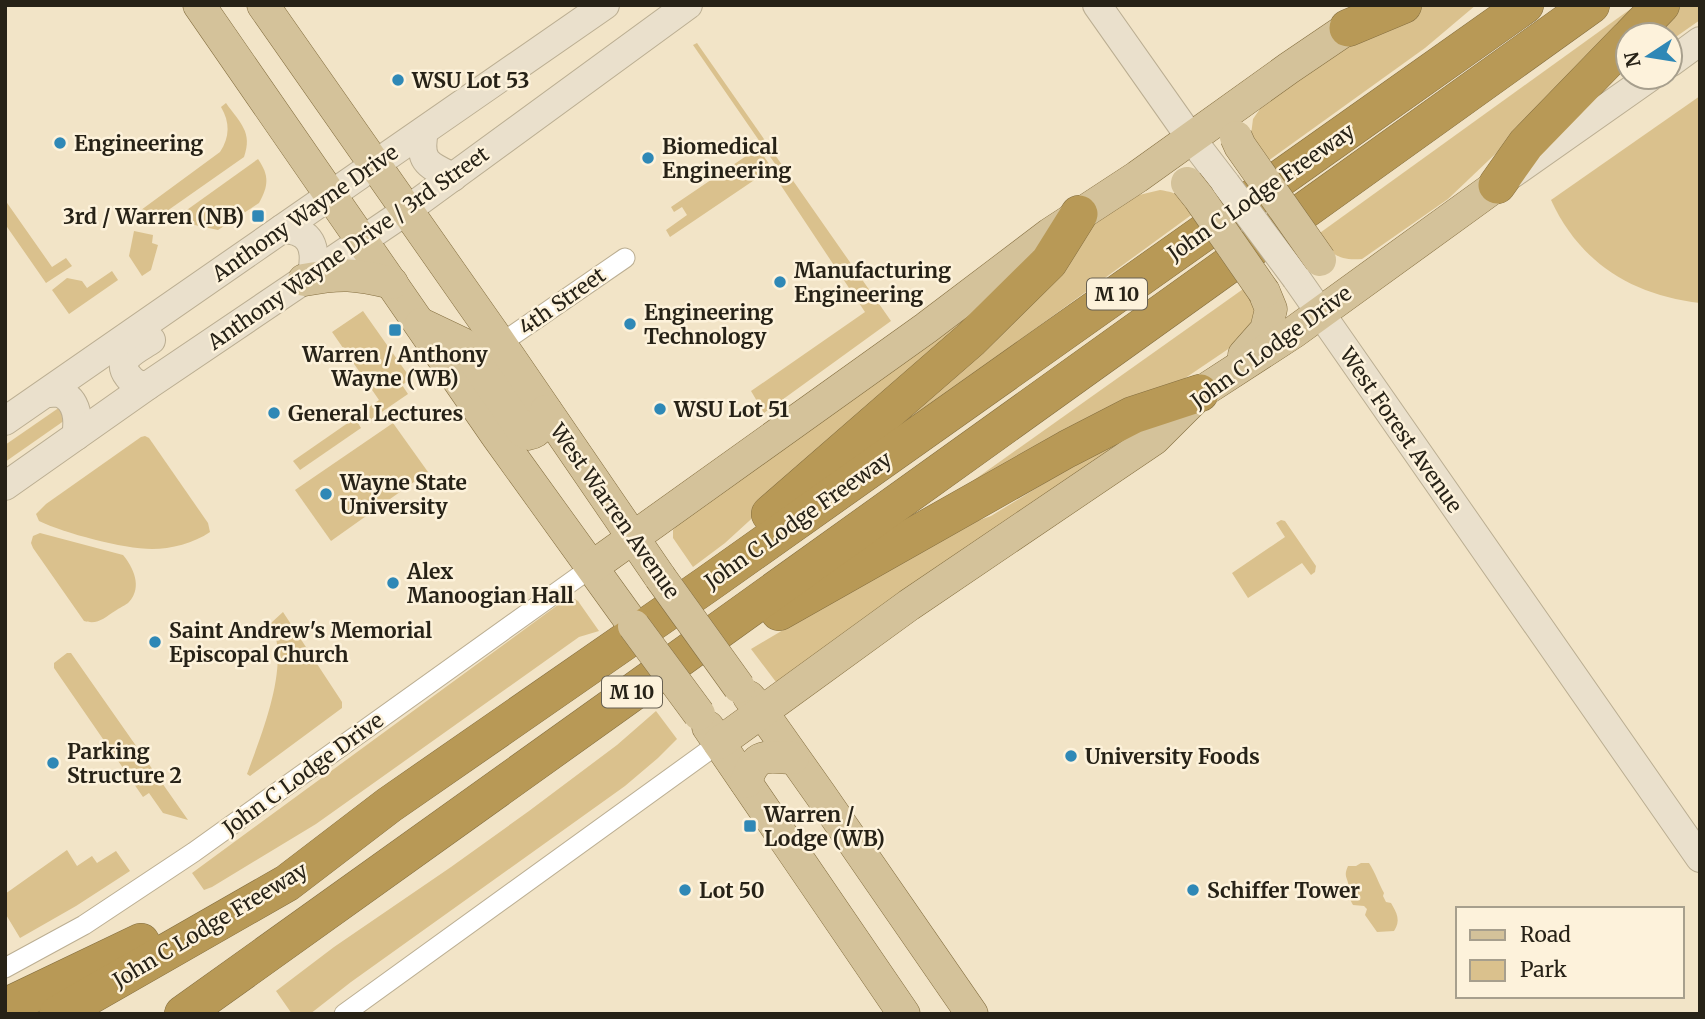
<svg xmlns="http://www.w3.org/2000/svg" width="1705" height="1019" viewBox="0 0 1705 1019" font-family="Merriweather,serif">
	<rect width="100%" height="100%" fill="#f2e4c7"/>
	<g fill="#dac18d">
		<path d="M 1423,5 L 1476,5 L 1425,48 L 1265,163 L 1251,135 L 1253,119 L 1262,106 L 1340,52 Z"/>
		<path d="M 1636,5 L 1652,5 L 1448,199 L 1362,259 C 1338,261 1331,254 1317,235 Z"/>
		<path d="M 1681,5 L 1700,5 L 1700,20 L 1670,41 L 1670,35 L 1650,35 Z"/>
		<path d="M 697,43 L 891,321 L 764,413 L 751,391 L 865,312 L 774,175 L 780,171 L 693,45 Z"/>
		<path d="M 1700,96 L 1700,303 C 1632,295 1580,263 1551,200 Z"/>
		<path d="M 226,103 C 240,123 253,132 244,157 L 157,218 L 137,213 L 220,152 C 230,137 230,122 221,107 Z"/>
		<path d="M 758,148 L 772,168 L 670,237 L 666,230 L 687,215 L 682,207 L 674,212 L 671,207 Z"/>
		<path d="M 258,159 C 269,175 269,185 259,203 L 218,230 L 176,221 L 177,217 Z"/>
		<path d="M 1160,190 C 1179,193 1184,197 1194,213 L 902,426 L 895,417 L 1058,263 L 1095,224 L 1114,210 L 1139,195 Z"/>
		<path d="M 5,200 L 52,267 L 66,258 L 72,266 L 46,283 L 5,224 Z"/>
		<path d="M 134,231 L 153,235 L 152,243 L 158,245 L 151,270 L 142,276 L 129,256 Z"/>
		<path d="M 1025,269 L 725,543 L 693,567 L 673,538 L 673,530 L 679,523 L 842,407 Z"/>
		<path d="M 112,271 L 118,280 L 69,314 L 52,290 L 67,278 L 82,281 L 87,288 Z"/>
		<path d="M 1246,287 L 1258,316 L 1249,335 L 1169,389 L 960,490 Z"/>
		<path d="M 363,311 L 411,379 L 402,385 L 408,394 L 367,422 L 361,413 L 379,400 L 332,332 Z"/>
		<path d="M 60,407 L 68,418 L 5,462 L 5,445 Z"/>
		<path d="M 355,418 L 361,428 L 300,470 L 293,461 Z"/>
		<path d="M 393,423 L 428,472 L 331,541 L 295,490 Z"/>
		<path d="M 1150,428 L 776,682 L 751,649 L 952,530 L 991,516 L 1074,465 Z"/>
		<path d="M 145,436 L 149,438 L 208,523 L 210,532 C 194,543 171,549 152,549 C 123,549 64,533 39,521 L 36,514 L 46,504 L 141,437 Z"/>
		<path d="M 1281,520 L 1285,521 L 1316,566 L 1315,572 L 1311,575 L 1302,563 L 1248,598 L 1232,573 L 1285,537 L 1276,523 Z"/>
		<path d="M 40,533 L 123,555 C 133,567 143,587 129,602 C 126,605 119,608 115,611 C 104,618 98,625 84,621 L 33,548 L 31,543 L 33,536 Z"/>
		<path d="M 570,596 L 578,601 L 599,631 L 579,637 L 316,824 L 212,887 L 204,890 L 192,873 Z"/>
		<path d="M 283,612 L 342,702 L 342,708 L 250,776 L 247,774 C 262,733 291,664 271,623 Z"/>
		<path d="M 67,653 L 71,653 L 188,820 L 163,813 L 149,793 L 143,797 L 54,668 L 54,663 Z"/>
		<path d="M 656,711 L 677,739 L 658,758 L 625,786 L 351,982 L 310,1014 L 292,1014 L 276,991 L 334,947 L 451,867 L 529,811 L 617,745 Z"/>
		<path d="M 67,850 L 77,866 L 92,856 L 97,863 L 116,851 L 130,871 L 76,906 L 20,938 L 5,913 L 5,894 Z"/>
		<path d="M 1361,863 L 1369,863 C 1375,872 1379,884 1384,893 L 1383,896 L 1386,902 L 1391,903 C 1397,913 1401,921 1394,931 L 1377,932 L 1365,915 L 1367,909 L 1364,906 L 1353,905 C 1349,898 1349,896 1349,888 C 1348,877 1343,877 1348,866 L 1356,866 Z"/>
	</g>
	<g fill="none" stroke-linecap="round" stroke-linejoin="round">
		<g stroke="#bbae92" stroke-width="21">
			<g id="street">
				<path d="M 500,344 L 625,258"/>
				<path d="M 5,968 L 84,925 L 194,852 L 592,567"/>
				<path d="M 344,1014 L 719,743"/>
			</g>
		</g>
		<g stroke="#bbae92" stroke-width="30">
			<g id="secondary">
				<path d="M 1097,5 L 1190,137 L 1226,184"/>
				<path d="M 1670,63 L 1700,41"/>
				<path d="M 424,131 C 418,162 428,165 453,177"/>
				<path d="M 1512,174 L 1650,77"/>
				<path d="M 282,229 C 312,230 317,248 312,274"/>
				<path d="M 1296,278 L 1700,858"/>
				<path d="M 147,386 C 139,385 133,383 128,376 C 114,358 138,349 151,340"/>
				<path d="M 48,393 C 52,393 56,392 60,393 C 78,400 79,421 76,436"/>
				<path d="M 5,421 L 605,5"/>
				<path d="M 5,486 L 147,386 L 406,211 L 688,5"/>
			</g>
		</g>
		<g stroke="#856f40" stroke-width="33">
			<g id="primary">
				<path d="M 199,5 L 497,436 L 634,626"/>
				<path d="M 263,5 L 495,336 L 660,577"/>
				<path d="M 304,280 C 341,273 355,274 392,283"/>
				<path d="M 421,324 L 463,344 L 522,430 L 528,434 C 540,432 543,422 546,411"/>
				<path d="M 1244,355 L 1266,330 L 1271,309 L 1264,292"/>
				<path d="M 592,567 L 926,328 L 1050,234 L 1137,177 L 1289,68 L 1348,28"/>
				<path d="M 749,697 L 762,712 L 820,794 L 972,1014"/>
				<path d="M 708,727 L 904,1014"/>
				<path d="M 719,743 L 909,605 L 1154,439 L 1200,393 L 1294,332 L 1497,185"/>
				<path d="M 746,782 C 756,752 765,757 793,758"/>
			</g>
		</g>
		<g stroke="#856f40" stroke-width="38">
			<g id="highway">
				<path d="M 1348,28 L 1403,5"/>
				<path d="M 1632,35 L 1661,5"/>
				<path d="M 1497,185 L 1526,144 L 1628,39"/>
				<path d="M 770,514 L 970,340 L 1049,262 L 1079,214"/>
				<path d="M 779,612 L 1067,449 L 1133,415 L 1200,393"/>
				<path d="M 5,1007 L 141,942"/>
				<path d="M 58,1014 L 287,883 L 389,805 L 709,583 L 1525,5"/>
				<path d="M 183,1014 C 654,680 1119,338 1591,5"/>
			</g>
		</g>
		<use href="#street" stroke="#fff" stroke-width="19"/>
		<use href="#secondary" stroke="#eae0cc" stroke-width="28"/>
		<use href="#primary" stroke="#d4c29a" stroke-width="32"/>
		<use href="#highway" stroke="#b89956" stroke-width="37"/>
		<g stroke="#bbae92" stroke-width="30" stroke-linecap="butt">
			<path id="secondary-bridge" d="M 1226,184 L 1296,278"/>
		</g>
		<g stroke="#856f40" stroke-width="33" stroke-linecap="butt">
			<g id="primary-bridge">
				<path d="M 1236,137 L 1240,146 L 1320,260"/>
				<path d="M 1187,183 L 1199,198 L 1264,292"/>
				<path d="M 660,577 L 739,687"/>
				<path d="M 634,626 L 699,714"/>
			</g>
		</g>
		<use href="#secondary-bridge" stroke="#eae0cc" stroke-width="28"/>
		<use href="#primary-bridge" stroke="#d4c29a" stroke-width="32"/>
	</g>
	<g fill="#2f88b6" stroke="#fdf2db" stroke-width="2.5">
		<circle cx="398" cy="80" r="7"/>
		<circle cx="60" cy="143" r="7"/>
		<circle cx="648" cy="158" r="7"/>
		<rect x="251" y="209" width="14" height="14" rx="3.5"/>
		<circle cx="780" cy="282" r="7"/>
		<circle cx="630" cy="324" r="7"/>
		<rect x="388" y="323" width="14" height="14" rx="3.5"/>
		<circle cx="660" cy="409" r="7"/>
		<circle cx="274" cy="413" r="7"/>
		<circle cx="326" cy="494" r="7"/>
		<circle cx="393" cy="583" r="7"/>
		<circle cx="155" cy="642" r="7"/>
		<circle cx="1071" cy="756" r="7"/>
		<circle cx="53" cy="763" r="7"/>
		<rect x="743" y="819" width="14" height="14" rx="3.5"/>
		<circle cx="685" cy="890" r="7"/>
		<circle cx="1193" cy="890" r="7"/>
	</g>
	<g text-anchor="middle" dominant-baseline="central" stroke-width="5" stroke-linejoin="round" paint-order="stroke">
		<g fill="#fdf2db" stroke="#676052" stroke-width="2">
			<rect x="1087" y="278.5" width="60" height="31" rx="5"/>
			<rect x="602" y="676.5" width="60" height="31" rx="5"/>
		</g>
		<g font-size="19" font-weight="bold" fill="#272217">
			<text x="1117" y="294">M 10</text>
			<text x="632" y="692">M 10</text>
		</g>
		<g font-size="21" font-weight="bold" fill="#272217" stroke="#fdf2db" text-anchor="start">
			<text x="412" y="80">WSU Lot 53</text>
			<text x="74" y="143">Engineering</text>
			<text x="662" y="146">Biomedical<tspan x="662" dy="24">Engineering</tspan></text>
			<text x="244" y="216" text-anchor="end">3rd / Warren (NB)</text>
			<text x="794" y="270">Manufacturing<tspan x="794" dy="24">Engineering</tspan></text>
			<text x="644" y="312">Engineering<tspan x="644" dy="24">Technology</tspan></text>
			<text x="395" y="354" text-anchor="middle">Warren / Anthony<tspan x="395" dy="24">Wayne (WB)</tspan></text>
			<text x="674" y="409">WSU Lot 51</text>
			<text x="288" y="413">General Lectures</text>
			<text x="340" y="482">Wayne State<tspan x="340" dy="24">University</tspan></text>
			<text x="407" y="571">Alex<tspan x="407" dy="24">Manoogian Hall</tspan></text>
			<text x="169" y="630">Saint Andrew's Memorial<tspan x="169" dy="24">Episcopal Church</tspan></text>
			<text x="67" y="751">Parking<tspan x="67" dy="24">Structure 2</tspan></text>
			<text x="1085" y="756">University Foods</text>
			<text x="764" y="814">Warren /<tspan x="764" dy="24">Lodge (WB)</tspan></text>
			<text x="699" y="890">Lot 50</text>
			<text x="1207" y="890">Schiffer Tower</text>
		</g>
		<g font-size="21" fill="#272217" stroke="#fdf2db">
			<text transform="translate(1261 192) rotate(-35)">John C Lodge Freeway</text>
			<text transform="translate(305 213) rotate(-35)">Anthony Wayne Drive</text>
			<text transform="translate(348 248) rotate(-35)">Anthony Wayne Drive / 3rd Street</text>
			<text transform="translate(562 301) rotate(-35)">4th Street</text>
			<text transform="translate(1271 347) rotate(-36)">John C Lodge Drive</text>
			<text transform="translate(1401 430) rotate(55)">West Forest Avenue</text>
			<text transform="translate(615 511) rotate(55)">West Warren Avenue</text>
			<text transform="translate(798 520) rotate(-35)">John C Lodge Freeway</text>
			<text transform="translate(303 774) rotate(-36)">John C Lodge Drive</text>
			<text transform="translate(210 925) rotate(-31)">John C Lodge Freeway</text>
		</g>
	</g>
	<rect width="1705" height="1019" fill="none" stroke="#272217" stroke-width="14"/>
	<rect x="1456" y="907" width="228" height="91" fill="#fdf2db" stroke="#a79f8d" stroke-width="2"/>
	<rect x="1470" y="930" width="35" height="10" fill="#d4c29a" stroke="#a79f8d" stroke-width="2"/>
	<text x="1520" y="942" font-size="21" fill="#272217">Road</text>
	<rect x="1470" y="960" width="35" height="21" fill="#dac18d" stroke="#a79f8d" stroke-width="2"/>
	<text x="1520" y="977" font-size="21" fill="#272217">Park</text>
	<g transform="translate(1649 56) rotate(258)"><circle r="33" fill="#fdf2db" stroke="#a79f8d" stroke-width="2"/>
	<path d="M0-5L12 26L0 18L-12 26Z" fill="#2f88b6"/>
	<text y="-10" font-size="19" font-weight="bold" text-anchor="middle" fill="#272217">N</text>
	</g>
</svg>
